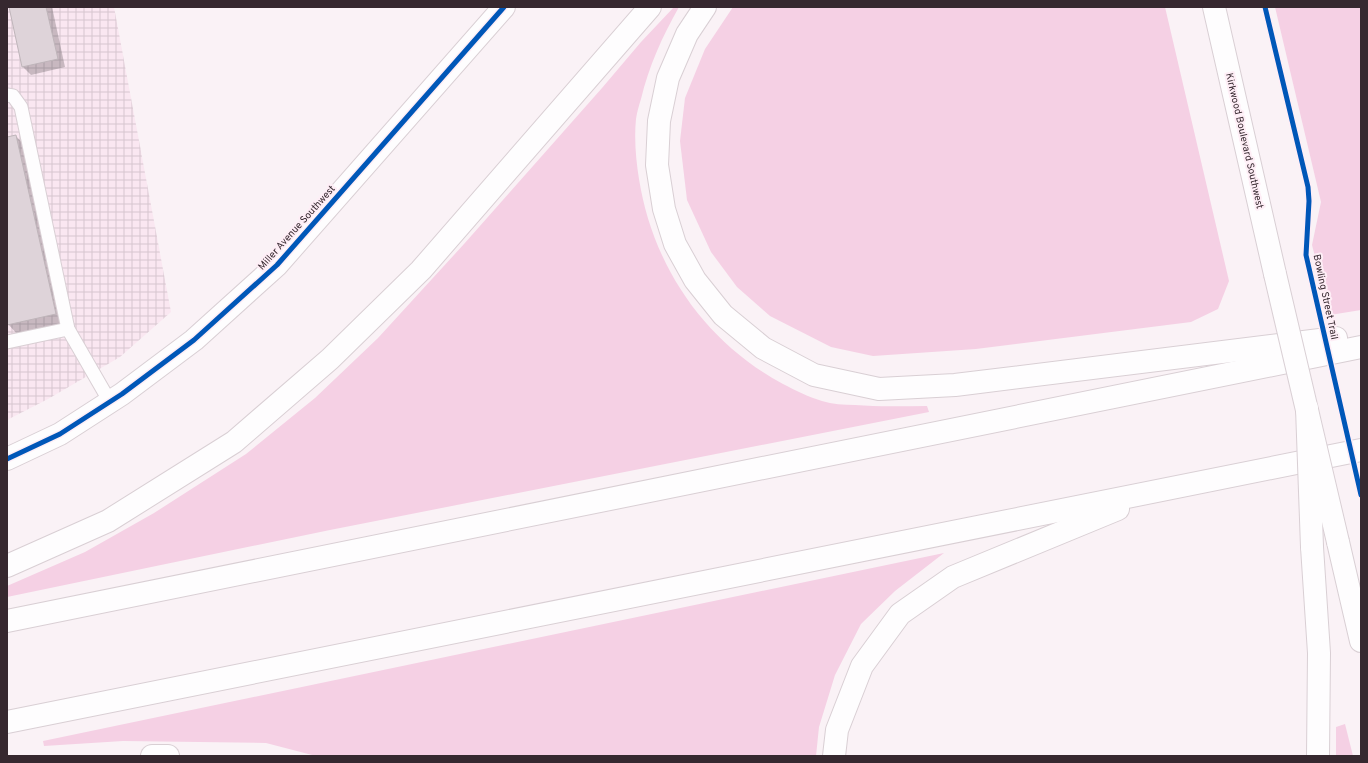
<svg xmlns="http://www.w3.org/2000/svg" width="1368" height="763" viewBox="0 0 1368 763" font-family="Overpass,sans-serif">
	<defs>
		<pattern id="industrial-grid" width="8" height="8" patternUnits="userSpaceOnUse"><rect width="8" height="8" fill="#fae7f1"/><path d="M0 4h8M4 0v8" fill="none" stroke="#d7c6cf"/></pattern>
	</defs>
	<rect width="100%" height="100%" fill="#faf2f6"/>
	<path fill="url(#industrial-grid)" d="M 7,7 L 114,7 L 171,312 L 120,357 L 48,399 L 7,420 Z"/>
	<g fill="#f5d0e4">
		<path d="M 674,7 L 679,7 C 662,37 649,66 641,99 C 639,105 637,112 636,119 C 634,139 636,160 639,179 C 653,267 705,342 783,384 C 795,390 808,397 822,401 C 832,404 844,405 855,405 C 879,407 903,406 927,406 L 929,412 L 330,530 L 7,597 L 7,586 L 85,552 L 154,513 L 246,454 L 315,398 L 378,338 L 464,244 L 602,88 L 641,42 Z"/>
		<path d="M 733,7 L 1165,7 L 1229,281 L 1218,309 L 1191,322 L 976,349 L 873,356 L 831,347 L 770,316 L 737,287 L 711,252 L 687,200 L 680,141 L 685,98 L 705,49 Z"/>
		<path d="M 1275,7 L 1361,7 L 1361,310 L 1330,315 L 1312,245 L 1321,202 Z"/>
		<path d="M 944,553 L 895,591 L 861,624 L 835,675 L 819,727 L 816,756 L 316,756 L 266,743 L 123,741 L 44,746 L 43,741 Z"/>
		<path d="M 1345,724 L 1353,756 L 1336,756 L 1336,727 Z"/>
	</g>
	<g fill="#0003">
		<path d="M 10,7 L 52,7 L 65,67 L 31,75 L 23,67 Z"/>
		<path d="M 16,136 L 26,147 L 66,324 L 18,335 L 8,324 L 7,321 L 7,138 Z"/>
	</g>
	<g fill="#ded3d9" stroke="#bfb5ba">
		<path d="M 9,7 L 46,7 L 58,59 L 22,67 Z"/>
		<path d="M 16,135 L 56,314 L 7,325 L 7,137 Z"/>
	</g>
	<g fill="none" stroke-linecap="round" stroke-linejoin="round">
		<g stroke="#d9cfd4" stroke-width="15">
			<g id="service">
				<path d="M 7,95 L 13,96 L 21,107 L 68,329 L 110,402"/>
				<path d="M 7,342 L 68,329"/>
			</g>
		</g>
		<g stroke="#d9cfd4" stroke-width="24">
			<path id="tertiary" d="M 7,459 L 60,434 L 122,394 L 194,340 L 277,265 L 504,7"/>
		</g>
		<g stroke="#d9cfd4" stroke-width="24">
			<g id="secondary">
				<path d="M 1214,7 L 1275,274"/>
				<path d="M 1338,542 L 1361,641"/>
			</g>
		</g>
		<g stroke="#d9cfd4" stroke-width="24">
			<g id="motorway">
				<path d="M 705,7 L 687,34 L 668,78 L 659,121 L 657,165 L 664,209 L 675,244 L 695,280 L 723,315 L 763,348 L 814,375 L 879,389 L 955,385 L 1336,338"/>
				<path d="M 1312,547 L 1319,653 L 1318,756"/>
				<path d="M 7,566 L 108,521 L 234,442 L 330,359 L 421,270 L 650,7"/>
				<path d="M 7,621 L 1361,347"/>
				<path d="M 7,722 L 1361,450"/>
				<path d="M 152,756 L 168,756"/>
				<path d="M 834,756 L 837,730 L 862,666 L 900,614 L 953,577 L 1118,509"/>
			</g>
		</g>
		<use href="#service" stroke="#fefdfe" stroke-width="13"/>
		<use href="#tertiary" stroke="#fefdfe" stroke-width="22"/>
		<use href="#secondary" stroke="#fefdfe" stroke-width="22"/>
		<use href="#motorway" stroke="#fefdfe" stroke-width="22"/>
		<g stroke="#d9cfd4" stroke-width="24" stroke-linecap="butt">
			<path id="secondary-bridge" d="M 1275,274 L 1338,542"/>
		</g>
		<g stroke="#d9cfd4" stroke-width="24" stroke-linecap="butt">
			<path id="motorway-bridge" d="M 1307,408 L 1312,547"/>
		</g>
		<use href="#secondary-bridge" stroke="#fefdfe" stroke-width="22"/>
		<use href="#motorway-bridge" stroke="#fefdfe" stroke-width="22"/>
		<g stroke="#feeef6" stroke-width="8">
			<g id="cycleway">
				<path d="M 1265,7 L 1308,187 L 1309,201 L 1306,255 L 1361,495"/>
				<path d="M 7,459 L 60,434 L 122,394 L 194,340 L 277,265 L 504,7"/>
			</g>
		</g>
		<use href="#cycleway" stroke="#0057b8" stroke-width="5"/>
	</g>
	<g text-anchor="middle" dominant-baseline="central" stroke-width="4" stroke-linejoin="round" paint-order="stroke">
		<g font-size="10" fill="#36282f" stroke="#feeef6">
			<text transform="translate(1244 141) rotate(77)">Kirkwood Boulevard Southwest</text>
			<text transform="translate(297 228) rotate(-48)">Miller Avenue Southwest</text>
			<text transform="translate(1325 297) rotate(78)">Bowling Street Trail</text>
		</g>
	</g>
	<rect width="1368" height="763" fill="none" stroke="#36282f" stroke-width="16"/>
</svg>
